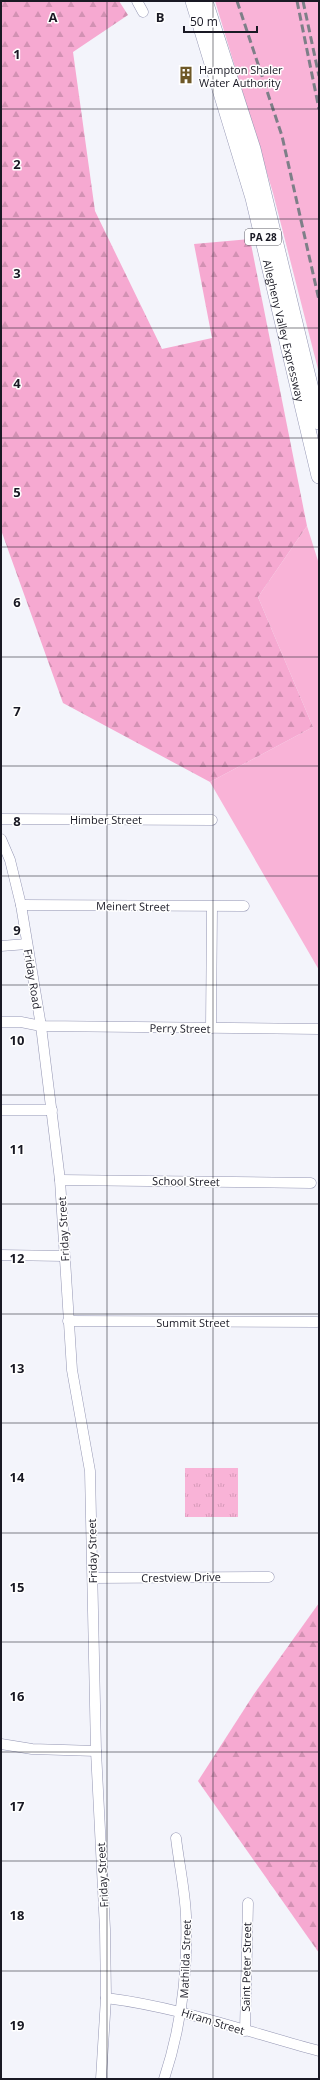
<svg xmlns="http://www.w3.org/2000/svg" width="320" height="2080" viewBox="0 0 320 2080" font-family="'Open Sans',sans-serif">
	<defs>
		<pattern id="forest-firs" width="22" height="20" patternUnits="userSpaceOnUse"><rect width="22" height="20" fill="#f6a9d1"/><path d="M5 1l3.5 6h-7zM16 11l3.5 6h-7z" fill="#d291b3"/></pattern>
		<pattern id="park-tufts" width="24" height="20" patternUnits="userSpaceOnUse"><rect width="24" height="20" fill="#f9b3d7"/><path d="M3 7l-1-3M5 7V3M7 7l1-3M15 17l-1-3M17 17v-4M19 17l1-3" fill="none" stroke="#d599b8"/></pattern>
	</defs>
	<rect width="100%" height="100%" fill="#f3f4fb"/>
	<g fill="#f9b3d7">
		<path d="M 215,1 L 319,1 L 319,373 L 273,193 Z"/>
		<path d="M 307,526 L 319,564 L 319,970 L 210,782 L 313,727 L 258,597 Z"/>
	</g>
	<g fill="url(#forest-firs)">
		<path d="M 1,1 L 119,1 L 128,15 L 73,52 L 95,211 L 162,349 L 212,338 L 194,244 L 250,239 L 307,526 L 258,597 L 313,727 L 210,782 L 63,703 L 1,530 Z"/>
		<path d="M 319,1603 L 319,1953 L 198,1781 L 254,1694 Z"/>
	</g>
	<rect fill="url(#park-tufts)" x="185" y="1468" width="53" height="49"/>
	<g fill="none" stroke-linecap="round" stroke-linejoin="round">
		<g stroke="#9496b3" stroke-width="11">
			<g id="minor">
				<path d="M 137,1 L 143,12"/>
				<path d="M 1,819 L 212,820"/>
				<path d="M 1,839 L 10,860 L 21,905 L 41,1026 L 60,1180 L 72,1370 L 90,1471 L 96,1751 L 105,1929 L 106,1998 L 101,2079"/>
				<path d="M 21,905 L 244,906"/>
				<path d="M 1,946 L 27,944"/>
				<path d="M 1,1022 L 21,1022 L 41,1026 L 319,1029"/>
				<path d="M 211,1028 L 212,907"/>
				<path d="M 1,1110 L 52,1110"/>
				<path d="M 60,1180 L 311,1183"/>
				<path d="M 1,1255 L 64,1256"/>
				<path d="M 68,1321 L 317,1322"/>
				<path d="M 93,1578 L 269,1577"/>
				<path d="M 1,1744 L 32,1749 L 96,1751"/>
				<path d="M 106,1998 C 179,2007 248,2032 319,2051"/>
				<path d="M 245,2031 L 248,1903"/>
				<path d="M 164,2079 C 182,2025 188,1973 186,1916 C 185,1890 179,1864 176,1838"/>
			</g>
		</g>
		<g stroke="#9496b3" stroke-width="16">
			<g id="highway">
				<path id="s1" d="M 193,1 L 253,198 L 319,476"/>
				<path d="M 205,1 L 253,149 L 319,422"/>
			</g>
		</g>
		<use href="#minor" stroke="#fff" stroke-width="10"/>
		<use href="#highway" stroke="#fff" stroke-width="15"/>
		<g stroke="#7e7f88" stroke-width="3" stroke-dasharray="8 4" stroke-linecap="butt">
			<path d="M 237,1 L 282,136 L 319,300"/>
			<path d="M 297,1 L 319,109"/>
			<path d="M 303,1 L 319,76"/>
		</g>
	</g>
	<path fill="none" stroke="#191924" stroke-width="1" stroke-opacity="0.55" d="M 107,1 L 107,2079M 213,1 L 213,2079M 1,109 L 319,109M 1,219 L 319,219M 1,328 L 319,328M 1,438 L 319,438M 1,547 L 319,547M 1,657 L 319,657M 1,766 L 319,766M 1,876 L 319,876M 1,985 L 319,985M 1,1095 L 319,1095M 1,1204 L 319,1204M 1,1314 L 319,1314M 1,1423 L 319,1423M 1,1533 L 319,1533M 1,1642 L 319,1642M 1,1752 L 319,1752M 1,1861 L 319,1861M 1,1971 L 319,1971"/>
	<defs>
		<g id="building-bare" transform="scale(1.38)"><path d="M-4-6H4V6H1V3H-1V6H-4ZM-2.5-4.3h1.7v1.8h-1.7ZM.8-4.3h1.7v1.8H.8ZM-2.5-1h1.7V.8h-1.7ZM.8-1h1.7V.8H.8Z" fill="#6e5827" stroke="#fff" stroke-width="2.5" paint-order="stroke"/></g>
	</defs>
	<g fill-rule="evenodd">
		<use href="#building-bare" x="186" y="75"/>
	</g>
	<g text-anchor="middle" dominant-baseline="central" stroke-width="3" stroke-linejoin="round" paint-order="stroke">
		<rect fill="#fff" stroke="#5e5e66" stroke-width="1" x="245" y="229" width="36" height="16" rx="3"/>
		<g font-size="10" font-weight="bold" fill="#191924">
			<text x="263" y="237">PA 28</text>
		</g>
		<g font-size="11" fill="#191924" stroke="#fff" text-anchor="start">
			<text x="199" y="69">Hampton Shaler<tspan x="199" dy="13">Water Authority</tspan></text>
		</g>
		<g font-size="11" fill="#191924" stroke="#fff">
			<text stroke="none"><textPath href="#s1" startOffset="342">Allegheny Valley Expressway</textPath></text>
			<text x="106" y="819">Himber Street</text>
			<text transform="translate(133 906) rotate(1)">Meinert Street</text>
			<text transform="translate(33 979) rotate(81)">Friday Road</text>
			<text transform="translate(180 1028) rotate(1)">Perry Street</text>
			<text transform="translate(186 1181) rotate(1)">School Street</text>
			<text transform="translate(63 1229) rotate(-93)">Friday Street</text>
			<text x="193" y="1322">Summit Street</text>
			<text transform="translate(92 1551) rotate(-91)">Friday Street</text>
			<text transform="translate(181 1577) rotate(-1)">Crestview Drive</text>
			<text transform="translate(102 1875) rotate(-93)">Friday Street</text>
			<text transform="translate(185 1959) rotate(-88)">Mathilda Street</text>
			<text transform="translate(246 1967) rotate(-89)">Saint Peter Street</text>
			<text transform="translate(213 2021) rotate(17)">Hiram Street</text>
		</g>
	</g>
	<g font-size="13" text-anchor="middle" font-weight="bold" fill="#191924" stroke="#fff" stroke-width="3" stroke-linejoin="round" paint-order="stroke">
		<text x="53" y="22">A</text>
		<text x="160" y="22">B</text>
		<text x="17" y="59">1</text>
		<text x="17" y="169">2</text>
		<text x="17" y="278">3</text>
		<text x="17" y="388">4</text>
		<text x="17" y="497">5</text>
		<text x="17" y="607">6</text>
		<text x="17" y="716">7</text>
		<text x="17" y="826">8</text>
		<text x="17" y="935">9</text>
		<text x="17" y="1045">10</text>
		<text x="17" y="1154">11</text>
		<text x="17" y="1263">12</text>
		<text x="17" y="1373">13</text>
		<text x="17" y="1482">14</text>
		<text x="17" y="1592">15</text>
		<text x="17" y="1701">16</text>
		<text x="17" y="1811">17</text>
		<text x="17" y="1920">18</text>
		<text x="17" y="2030">19</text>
	</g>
	<rect width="320" height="2080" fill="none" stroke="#191924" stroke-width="4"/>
	<path d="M184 26v6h73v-6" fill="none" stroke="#191924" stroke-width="2"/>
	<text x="190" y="26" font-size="12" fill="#191924" stroke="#ffffff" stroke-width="3" paint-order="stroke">50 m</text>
</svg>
